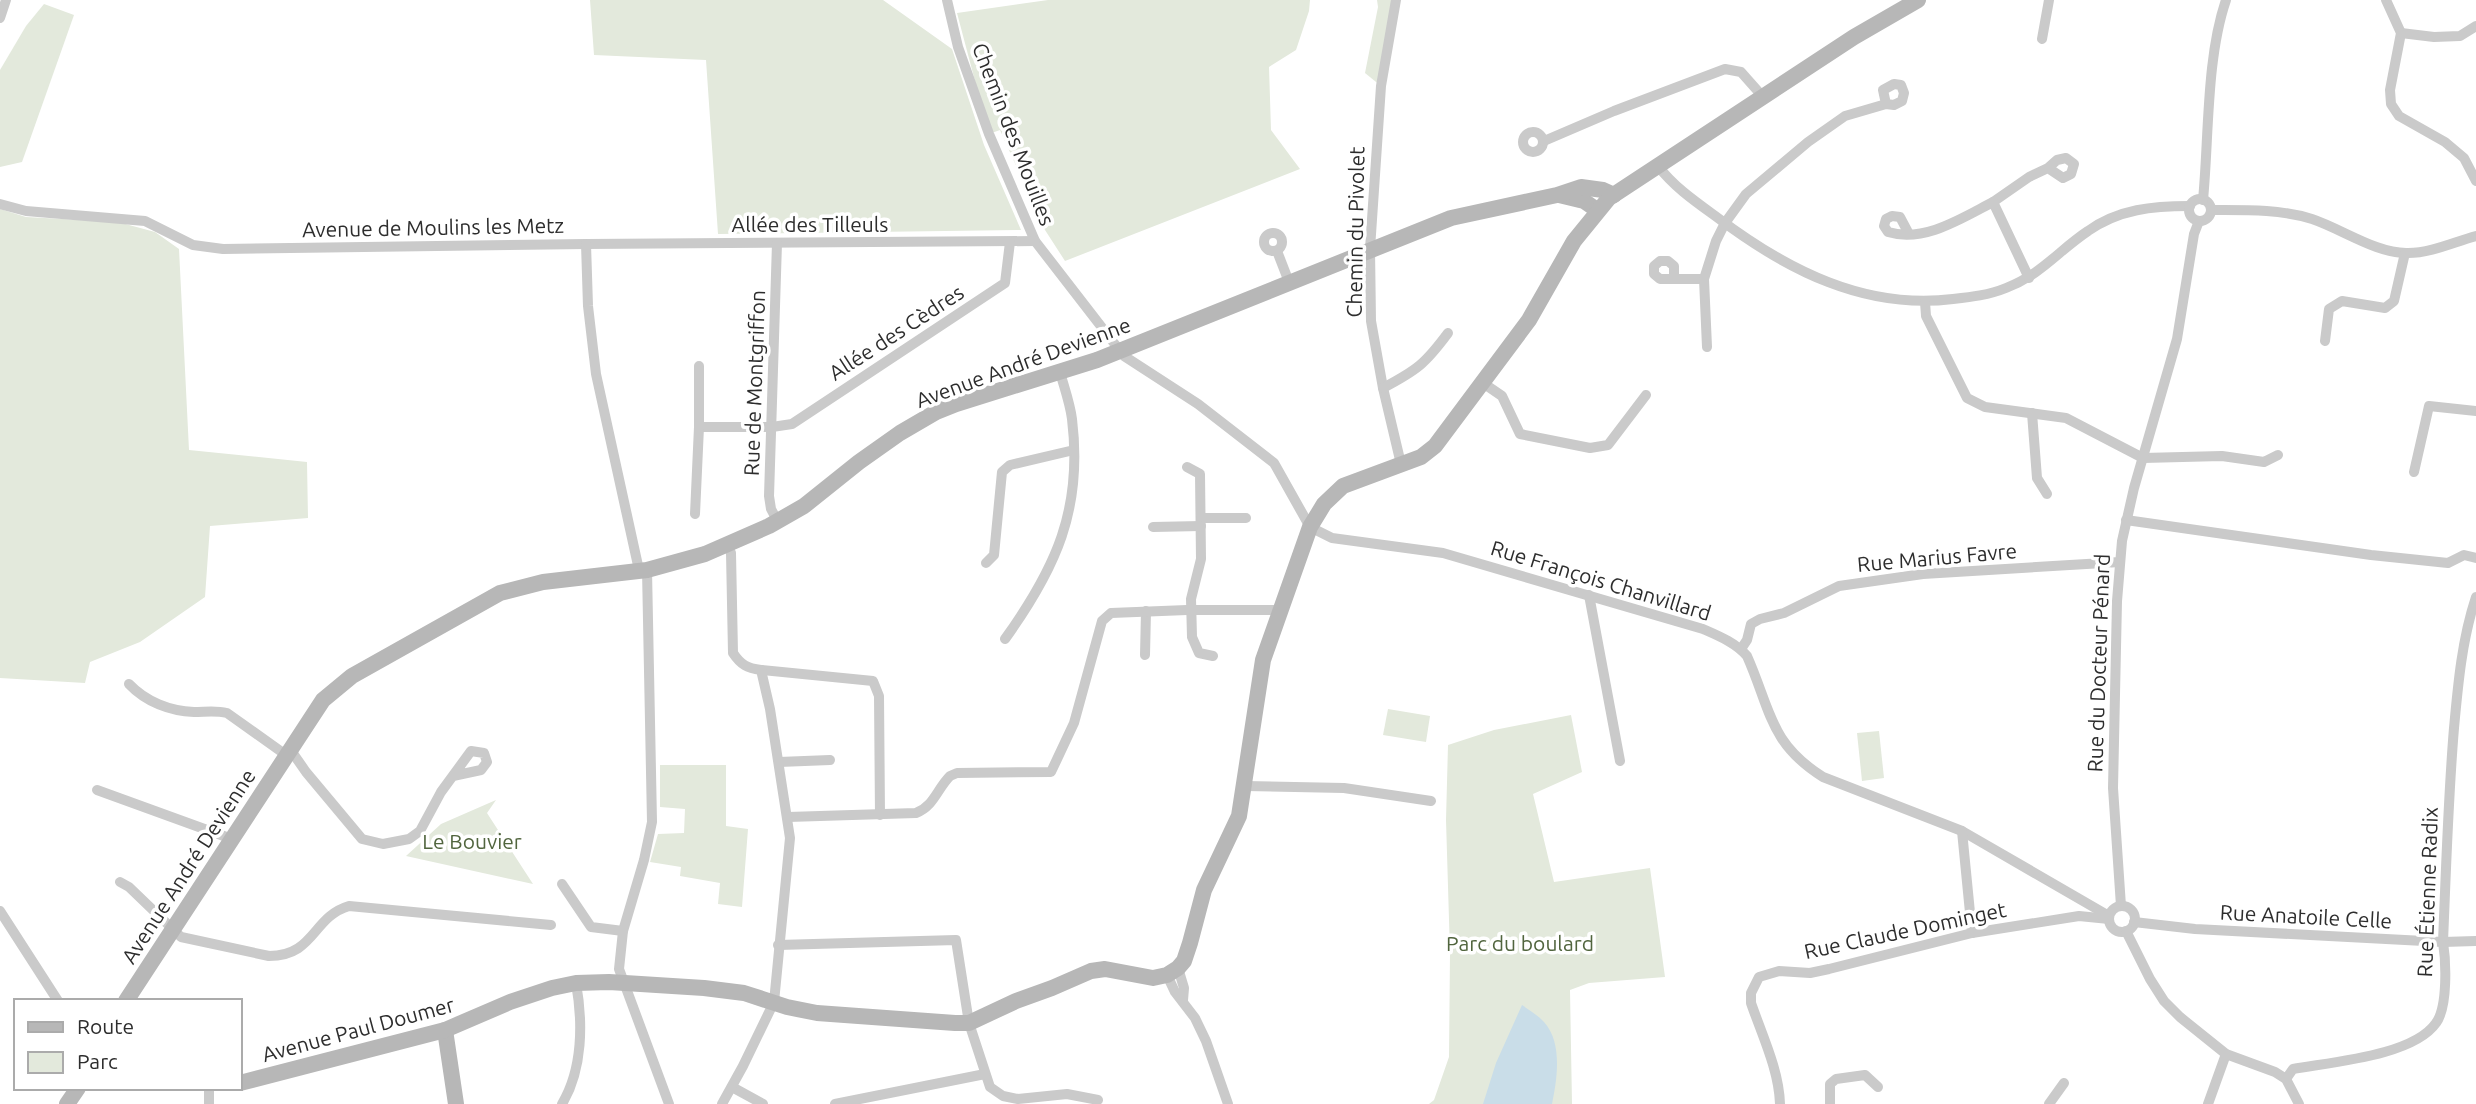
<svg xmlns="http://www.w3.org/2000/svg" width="2476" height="1104" viewBox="0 0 2476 1104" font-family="Ubuntu,sans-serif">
	<rect width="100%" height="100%" fill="#fff"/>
	<g fill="#e3e9dc">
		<path d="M 590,0 L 883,0 L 952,49 L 984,145 L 1021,230 L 718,234 L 706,60 L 594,55 Z"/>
		<path d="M 1048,0 L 1310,0 L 1309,11 L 1296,50 L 1269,67 L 1271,130 L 1300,169 L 1065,261 L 1045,230 L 1000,130 L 989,134 L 957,13 Z"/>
		<path d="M 1377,0 L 1396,0 L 1381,86 L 1365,73 L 1378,7 Z"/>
		<path d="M 44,4 L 74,15 L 22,162 L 0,167 L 0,70 L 26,26 Z"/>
		<path d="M 0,209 L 26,217 L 118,222 L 155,232 L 179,249 L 189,450 L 307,462 L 308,518 L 210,526 L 205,597 L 140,642 L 90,662 L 85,683 L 0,678 Z"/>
		<path d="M 1388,709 L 1430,716 L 1426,742 L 1383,735 Z"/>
		<path d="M 1571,715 L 1582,772 L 1533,794 L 1554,882 L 1650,868 L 1665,977 L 1589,983 L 1570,990 L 1572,1104 L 1429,1104 L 1434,1100 L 1449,1057 L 1450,953 L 1446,820 L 1448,745 L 1494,730 Z"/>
		<path d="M 1879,731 L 1884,778 L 1862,781 L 1857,733 Z"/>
		<path d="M 660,765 L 726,765 L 726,826 L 748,829 L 742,907 L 718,904 L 720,883 L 680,876 L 681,867 L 650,862 L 658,834 L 684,833 L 685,809 L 660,807 Z"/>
		<path d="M 496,800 L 487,813 L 533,884 L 406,856 L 441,824 Z"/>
	</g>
	<path fill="#c9dde8" d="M 1522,1005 C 1529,1010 1538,1015 1544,1022 C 1563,1043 1557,1079 1552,1104 L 1483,1104 L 1496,1063 Z"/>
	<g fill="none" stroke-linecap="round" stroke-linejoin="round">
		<g stroke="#cacaca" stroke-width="10">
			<path d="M 947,0 L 958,47 L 989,134 L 1035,241 L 1124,356 L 1198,404 L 1274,463 L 1310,527 L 1332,538 L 1443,553 L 1703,629 C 1719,636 1736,643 1747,656 C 1771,710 1769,743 1823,777 L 1962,831 L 2109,916"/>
			<path d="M 1396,0 L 1381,86 L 1370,249 L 1371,321 L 1383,388 L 1401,464"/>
			<path d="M 2386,0 L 2401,33 L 2390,90 L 2391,104 L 2399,116 L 2445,142 L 2464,158 L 2476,181"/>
			<path d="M 0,18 L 6,0"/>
			<path d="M 2401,33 L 2434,37 L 2460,36 L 2476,26"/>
			<path d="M 2042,39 L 2049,0"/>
			<circle cx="1533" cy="142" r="10"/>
			<path d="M 1544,141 L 1614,111 L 1725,69 L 1741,72 L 1764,98"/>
			<path d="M 1658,166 C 1674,187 1696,202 1718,218 C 1787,270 1865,310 1953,299 C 1971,297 1989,295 2006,288 C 2042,274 2058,251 2088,231 C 2119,209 2153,206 2190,206"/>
			<circle cx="2200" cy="210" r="11"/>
			<path d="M 2203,200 C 2209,139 2206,58 2226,0"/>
			<path d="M 1993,202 L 2029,177 L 2048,168 L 2057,160 L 2066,158 L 2074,164 L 2071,174 L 2063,178 L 2048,168"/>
			<path d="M 0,204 L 26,211 L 145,221 L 193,245 L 223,249 L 586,244 L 1035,241"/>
			<path d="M 2211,210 C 2245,210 2280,209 2312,219 C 2342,229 2377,254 2408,253 C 2431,253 2454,242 2476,236"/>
			<circle cx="1273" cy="242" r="9"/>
			<path d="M 1909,234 L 1900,217 L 1892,216 L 1886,219 L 1884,226 L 1888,232 C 1924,243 1962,218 1993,202 L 2029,278"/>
			<path d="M 777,243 L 769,496 L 771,509 L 778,522"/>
			<path d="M 586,244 L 588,306 L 596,374 L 639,570"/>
			<path d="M 1277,251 L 1289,282"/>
			<path d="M 1674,279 L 1674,266 L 1668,261 L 1660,261 L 1654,266 L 1654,274 L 1660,279 L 1704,279"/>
			<path d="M 1925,302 L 1926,316 L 1967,398 L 1985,407 L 2066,418 L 2143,458 L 2222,456 L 2264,462 L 2278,455"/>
			<path d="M 2325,341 L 2329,309 L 2342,301 L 2385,308 L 2394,301 L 2405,253"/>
			<path d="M 1707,347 L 1704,279 L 1716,241 L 1725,223 L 1746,194 L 1808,142 L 1845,116 L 1886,104 L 1894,105 L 1902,101 L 1904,93 L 1901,85 L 1894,84 L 1883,90 L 1886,104"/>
			<path d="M 1483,383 L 1502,396 L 1520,434 L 1590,448 L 1608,445 L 1646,395"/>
			<path d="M 1383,388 C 1417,370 1425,364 1448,333"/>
			<path d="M 2032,413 L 2037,478 L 2047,494"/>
			<path d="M 699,427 L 772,427 L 792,424 L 1005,283 L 1010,242"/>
			<path d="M 1187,467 L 1200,474 L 1201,559 L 1191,599 L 1192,637 L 1199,653 L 1213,656"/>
			<path d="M 2414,472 L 2429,406 L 2476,411"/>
			<path d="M 695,514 L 699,427 L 699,366"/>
			<path d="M 1201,518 L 1246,518"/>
			<path d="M 2126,520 L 2371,555 L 2448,563 L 2464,555 L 2476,558"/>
			<path d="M 1153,527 L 1201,526"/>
			<path d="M 986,563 L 994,555 L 1002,472 L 1010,465 L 1074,450"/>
			<path d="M 647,570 L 652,822 L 644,860 L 623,931 L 619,969 L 669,1104"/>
			<path d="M 1589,595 L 1620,761"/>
			<path d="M 1005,639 C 1056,568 1083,509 1072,419 C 1070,403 1064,387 1060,372"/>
			<path d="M 1741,649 L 1747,640 L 1751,624 L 1760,619 L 1784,613 L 1839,586 L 1923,574 L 2120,562"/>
			<path d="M 1145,655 L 1146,611"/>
			<path d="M 761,670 L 873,681 L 879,696 L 880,815"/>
			<path d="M 129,684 C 146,702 170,711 194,712 C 205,712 215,710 227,713 L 286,755"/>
			<path d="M 290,749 L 306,772 L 362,839 L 383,844 L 409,839 L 420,831 L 441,792 L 471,751 L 484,753 L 487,762 L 481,770 L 453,776"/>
			<path d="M 779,762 L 830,760"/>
			<path d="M 1245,786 L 1344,788 L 1431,801"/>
			<path d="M 97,790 L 232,839"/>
			<path d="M 788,817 L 916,813 C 934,806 937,789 950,776 L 957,773 L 1051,772 L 1074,723 L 1102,621 L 1111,613 L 1187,610 L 1279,610"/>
			<path d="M 1962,831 L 1972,933"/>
			<path d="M 120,882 L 129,887 L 181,937 L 269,956 C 315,956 312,917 349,906 L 551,925"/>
			<path d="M 562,884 L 591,927 L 623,931"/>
			<path d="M 2121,906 L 2113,788 L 2117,601 L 2122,541 L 2134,488 L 2177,339 L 2194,234 L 2199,221"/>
			<circle cx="2122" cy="919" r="13"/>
			<path d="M 0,911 L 58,1001"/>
			<path d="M 2134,922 L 2195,929 L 2443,942 L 2476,941"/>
			<path d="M 2126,931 L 2150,979 L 2164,1001 L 2180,1017 L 2226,1054 L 2275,1072 L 2286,1079 L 2299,1104"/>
			<path d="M 778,945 L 956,940 L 969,1023 L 990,1087 L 1003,1096 L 1018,1099 L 1067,1094 L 1098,1100"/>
			<path d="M 1178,968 L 1184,988 L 1183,1000"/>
			<path d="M 1167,975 L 1175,992 L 1195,1018 L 1206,1041 L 1228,1104"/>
			<path d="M 2286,1079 L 2293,1069 C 2331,1062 2413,1056 2436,1023 C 2448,1007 2446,961 2443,942 C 2446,871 2448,800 2454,728 C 2458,684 2462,639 2476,597"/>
			<path d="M 732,1087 L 763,1104"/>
			<path d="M 209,1088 L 209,1104"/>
			<path d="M 562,1104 C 583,1069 583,1022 576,983"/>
			<path d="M 722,1104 L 743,1066 L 774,1002 L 790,838 L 770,709 L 761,670 C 747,668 741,665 733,653 L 731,553 L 727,545"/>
			<path d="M 835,1104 L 985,1074"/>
			<path d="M 1780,1104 C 1779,1070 1762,1035 1751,1003 L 1751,993 L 1759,977 L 1779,971 L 1810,973 L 1829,969 L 1972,933 L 2079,916 L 2109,919"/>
			<path d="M 1830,1104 L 1830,1084 L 1836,1079 L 1865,1075 L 1878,1087"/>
			<path d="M 2049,1104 L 2064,1083"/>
			<path d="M 2208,1104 L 2226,1054"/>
		</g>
		<g stroke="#b7b7b7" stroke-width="16">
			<path d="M 1559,195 L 1584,201 L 1597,210"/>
			<path d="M 126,1001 L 323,700 L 352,676 L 500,593 L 543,582 L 647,570 L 705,554 L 769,526 L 804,506 L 859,462 L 900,433 L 936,412 L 956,404 L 1097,360 L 1451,218 L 1557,195 L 1581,187 L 1603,190 L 1614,195"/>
			<path d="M 445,1030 L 456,1104"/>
			<path d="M 240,1083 L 445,1030 L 510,1002 L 552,988 L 576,983 L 609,982 L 704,988 L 744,993 L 787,1007 L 817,1013 L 955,1023 L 969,1023 L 1016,1001 L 1052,988 L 1091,971 L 1105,969 L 1153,978 L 1167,975 L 1178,968 L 1184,961 L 1190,943 L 1204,890 L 1239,816 L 1263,660 L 1310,527 L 1324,504 L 1343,486 L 1421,457 L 1435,446 L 1529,320 L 1574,241 L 1609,198 L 1854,37 L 1918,0"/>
			<path d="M 67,1104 L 78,1088"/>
		</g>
	</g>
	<g text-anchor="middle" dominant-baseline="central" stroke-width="7" stroke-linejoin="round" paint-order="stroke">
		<g font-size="21" fill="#2d2d2d" stroke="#fff">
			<text transform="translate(1014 134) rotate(69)">Chemin des Mouilles</text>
			<text x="810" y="224">Allée des Tilleuls</text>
			<text transform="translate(433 227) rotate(-1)">Avenue de Moulins les Metz</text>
			<text transform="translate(1355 232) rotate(-89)">Chemin du Pivolet</text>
			<text transform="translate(896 332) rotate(-33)">Allée des Cèdres</text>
			<text transform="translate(1023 362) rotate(-20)">Avenue André Devienne</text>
			<text transform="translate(754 383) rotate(-88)">Rue de Montgriffon</text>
			<text transform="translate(1937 557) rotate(-5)">Rue Marius Favre</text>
			<text transform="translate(1601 580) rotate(17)">Rue François Chanvillard</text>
			<text transform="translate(2098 663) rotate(-88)">Rue du Docteur Pénard</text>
			<text transform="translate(188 866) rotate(-57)">Avenue André Devienne</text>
			<text transform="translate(2427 892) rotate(-88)">Rue Étienne Radix</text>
			<text transform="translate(2306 916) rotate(3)">Rue Anatoile Celle</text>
			<text transform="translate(1905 930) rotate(-12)">Rue Claude Dominget</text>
			<text transform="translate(358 1029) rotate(-15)">Avenue Paul Doumer</text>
		</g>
		<g font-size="21" fill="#51653e" stroke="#fff">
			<text x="472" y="841">Le Bouvier</text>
			<text x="1520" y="943">Parc du boulard</text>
		</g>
	</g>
	<rect x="14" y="999" width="228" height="91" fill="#ffffff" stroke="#ababab" stroke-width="2"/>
	<rect x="28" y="1022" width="35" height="10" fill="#b7b7b7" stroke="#ababab" stroke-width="2"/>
	<text x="77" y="1034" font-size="21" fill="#2d2d2d">Route</text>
	<rect x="28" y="1052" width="35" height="21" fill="#e3e9dc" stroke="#ababab" stroke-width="2"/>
	<text x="77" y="1069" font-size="21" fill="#2d2d2d">Parc</text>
</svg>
